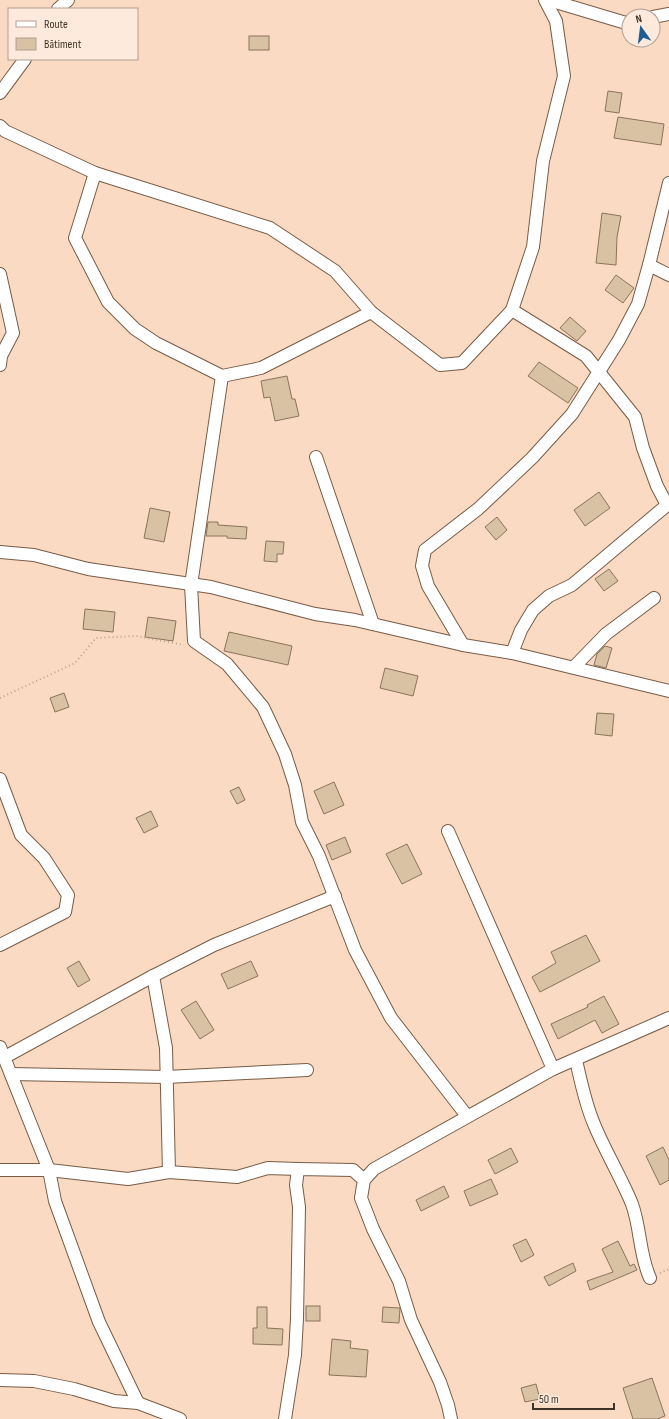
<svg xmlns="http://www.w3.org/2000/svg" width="669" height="1419" viewBox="0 0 669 1419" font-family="'Sofia Sans Condensed',sans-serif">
	<rect width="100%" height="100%" fill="#fadac2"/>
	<g fill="#d9c1a4" stroke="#8a7459">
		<rect x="249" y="36" width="20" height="14"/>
		<path d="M 608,91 L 622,93 L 619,113 L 605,111 Z"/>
		<path d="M 618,117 L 664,124 L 661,145 L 614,138 Z"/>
		<path d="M 602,213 L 621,216 L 617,237 L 616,265 L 596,263 Z"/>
		<path d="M 616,275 L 634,288 L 623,303 L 605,290 Z"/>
		<path d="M 570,317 L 586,331 L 577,341 L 560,328 Z"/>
		<path d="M 539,362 L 578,388 L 568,403 L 528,376 Z"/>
		<path d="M 287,376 L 292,399 L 295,399 L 299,416 L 275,421 L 270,397 L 264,398 L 261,381 Z"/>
		<path d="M 599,492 L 610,508 L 585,526 L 574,510 Z"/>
		<path d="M 150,508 L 170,512 L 164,542 L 144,538 Z"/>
		<path d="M 497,517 L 507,530 L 496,540 L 485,527 Z"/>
		<path d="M 208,522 L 218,522 L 218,525 L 247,527 L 246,539 L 227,538 L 227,536 L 206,536 Z"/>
		<path d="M 266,541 L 284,542 L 283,554 L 277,554 L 277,562 L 264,561 Z"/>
		<path d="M 609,569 L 618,581 L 604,591 L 595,579 Z"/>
		<path d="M 85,609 L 115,612 L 113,632 L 83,629 Z"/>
		<path d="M 148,617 L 176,621 L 173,641 L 145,637 Z"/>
		<path d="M 229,632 L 292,646 L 288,665 L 224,651 Z"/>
		<path d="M 605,646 L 612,648 L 606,668 L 594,665 L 597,654 Z"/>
		<path d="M 385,668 L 418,676 L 413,696 L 380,688 Z"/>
		<path d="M 64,693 L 69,707 L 55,712 L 50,698 Z"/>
		<path d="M 597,713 L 614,714 L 612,736 L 595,734 Z"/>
		<path d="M 334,782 L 344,805 L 324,814 L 314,791 Z"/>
		<path d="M 239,787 L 245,800 L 237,804 L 230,791 Z"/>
		<path d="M 151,811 L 158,826 L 144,833 L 136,818 Z"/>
		<path d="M 345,837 L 351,852 L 332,860 L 326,845 Z"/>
		<path d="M 407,844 L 422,874 L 402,884 L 386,854 Z"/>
		<path d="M 586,935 L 600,961 L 540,992 L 532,977 L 556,963 L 551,952 Z"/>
		<path d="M 79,961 L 90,980 L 78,987 L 67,968 Z"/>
		<path d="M 251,961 L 258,976 L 228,989 L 221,974 Z"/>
		<path d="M 604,996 L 619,1024 L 602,1033 L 595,1020 L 558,1039 L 551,1024 L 588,1007 L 587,1005 Z"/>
		<path d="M 196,1001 L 214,1030 L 200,1039 L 181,1010 Z"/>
		<path d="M 663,1147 L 669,1160 L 669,1180 L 660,1185 L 646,1156 Z"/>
		<path d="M 511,1148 L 518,1162 L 495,1174 L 488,1160 Z"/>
		<path d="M 491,1179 L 498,1194 L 470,1206 L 464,1191 Z"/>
		<path d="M 444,1186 L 449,1197 L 421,1211 L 416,1200 Z"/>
		<path d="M 526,1239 L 534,1255 L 521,1262 L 513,1245 Z"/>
		<path d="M 618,1241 L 630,1266 L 634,1264 L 637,1270 L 590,1290 L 587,1281 L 613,1272 L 602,1249 Z"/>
		<path d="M 573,1263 L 576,1271 L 549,1286 L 544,1277 Z"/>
		<rect x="306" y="1306" width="14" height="15"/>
		<path d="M 257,1307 L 267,1307 L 267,1328 L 283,1329 L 282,1345 L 253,1344 L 253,1328 L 257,1328 Z"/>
		<path d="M 383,1307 L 400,1308 L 399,1323 L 382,1322 Z"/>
		<path d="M 332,1339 L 351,1341 L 350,1348 L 368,1350 L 366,1377 L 329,1375 Z"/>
		<path d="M 652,1378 L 665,1416 L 657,1419 L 633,1419 L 623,1388 Z"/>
		<path d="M 536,1384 L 540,1399 L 525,1402 L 521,1388 Z"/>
	</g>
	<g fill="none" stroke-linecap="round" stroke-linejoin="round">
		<g stroke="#775c47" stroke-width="14">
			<g id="street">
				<path d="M 549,0 L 626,23 L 629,22"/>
				<path d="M 58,9 L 68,0"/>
				<path d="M 653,17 L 669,14"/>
				<path d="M 0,93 L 25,59"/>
				<path d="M 0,126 L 5,131 L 95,173 L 270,228 L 335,271 L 371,312 L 440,365 L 462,363 L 512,310 L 586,356 L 635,417 L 643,448 L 657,486 L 667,505 L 669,504"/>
				<path d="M 95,173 L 75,238 L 108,302 L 135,329 L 156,343 L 222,376 L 261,368 L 371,312"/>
				<path d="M 649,265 L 669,275"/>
				<path d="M 0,274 L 13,333 L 1,356 L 0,365"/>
				<path d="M 512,310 L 533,247 L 543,161 L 564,76 L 556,21 L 545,0"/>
				<path d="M 222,376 L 191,585 L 194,641 L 227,664 L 263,707 L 285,754 L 295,785 L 302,822 L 319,856 L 355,950 L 391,1018 L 467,1116"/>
				<path d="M 316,457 L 373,624"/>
				<path d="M 0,552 L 34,555 L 88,569 L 211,587 L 315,614 L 355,620 L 463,645 L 512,653 L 669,691"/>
				<path d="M 463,645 L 428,586 L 422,566 L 425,550 L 478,509 L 532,458 L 572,414 L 619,340 L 638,304 L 649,265 L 669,183"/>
				<path d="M 512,653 L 521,630 L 533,610 L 549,596 L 572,585 L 667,505"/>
				<path d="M 574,667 L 606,634 L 654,598"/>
				<path d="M 0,779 L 21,835 L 44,858 L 68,895 L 65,912 L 0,945"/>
				<path d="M 448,831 L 553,1069"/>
				<path d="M 153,976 L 166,1048 L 169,1172"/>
				<path d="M 0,1047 L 49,1170 L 55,1201 L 99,1322 L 138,1403"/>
				<path d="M 5,1057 L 153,976 L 214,945 L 335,896"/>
				<path d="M 576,1060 C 581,1082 585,1103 594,1124 C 605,1151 621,1177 632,1204 C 641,1229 639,1254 650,1278"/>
				<path d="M 11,1074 L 166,1077 L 307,1070"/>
				<path d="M 0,1170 L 49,1170 L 128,1179 L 169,1172 L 237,1177 L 268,1168 L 298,1169"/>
				<path d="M 0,1380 L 34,1381 L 74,1389 L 114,1401 L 138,1403 L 180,1419"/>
				<path d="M 285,1419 L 295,1355 L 297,1318 L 299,1207 L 296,1185 L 298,1169 L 353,1170 L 364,1180"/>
				<path d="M 451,1419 L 448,1405 L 440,1382 L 411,1320 L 399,1281 L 373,1229 L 361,1198 L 364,1180 L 374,1169 L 553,1069 L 669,1018"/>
			</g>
		</g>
		<g stroke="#bea490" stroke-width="2" stroke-dasharray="1 3" stroke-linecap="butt">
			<path d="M 0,698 L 75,663 L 96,638 L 136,636 L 184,645"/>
			<path d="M 660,1273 L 669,1269"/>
		</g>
		<use href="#street" stroke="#fff" stroke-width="12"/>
	</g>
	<rect x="8" y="8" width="130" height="52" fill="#feeadc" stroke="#b1a094"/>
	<rect x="16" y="21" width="20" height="6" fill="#ffffff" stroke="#b1a094"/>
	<text x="44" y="28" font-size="12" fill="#3e3228">Route</text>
	<rect x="16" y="38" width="20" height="12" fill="#d9c1a4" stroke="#b1a094"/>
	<text x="44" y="48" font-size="12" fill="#3e3228">Bâtiment</text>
	<g transform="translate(641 28) rotate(346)"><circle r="19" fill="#feeadc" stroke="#b1a094"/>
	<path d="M0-3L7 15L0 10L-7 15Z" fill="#1c5e94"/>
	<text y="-6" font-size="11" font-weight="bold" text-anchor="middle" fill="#3e3228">N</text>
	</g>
	<path d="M533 1403v6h81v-6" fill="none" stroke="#3e3228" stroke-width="2"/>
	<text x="539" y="1403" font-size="12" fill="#3e3228" stroke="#feeadc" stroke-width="3" paint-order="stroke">50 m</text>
</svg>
